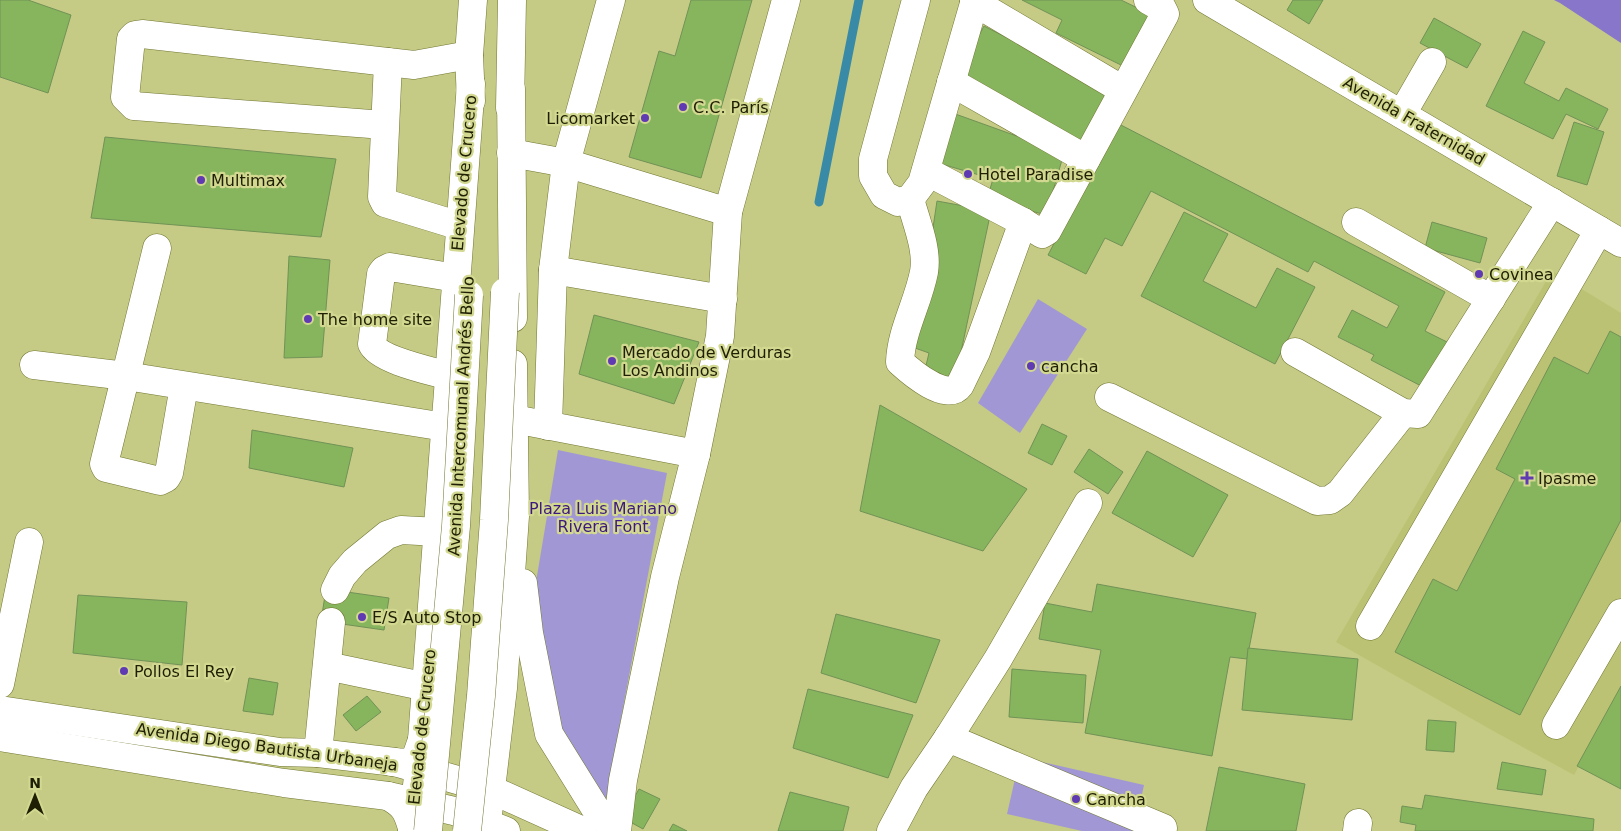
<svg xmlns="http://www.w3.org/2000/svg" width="1621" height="831" viewBox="0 0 1621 831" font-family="'DejaVu Sans',sans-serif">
	<rect width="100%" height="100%" fill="#c5cb84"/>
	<path fill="#bcc273" d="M 1552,271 L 1621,313 L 1621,690 L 1574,775 L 1497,733 L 1336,642 Z"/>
	<g fill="#a297d5">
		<path d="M 1038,299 L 1087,329 L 1020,433 L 978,403 Z"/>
		<path d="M 558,450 L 667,473 L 606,799 L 558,732 L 534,594 Z"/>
		<path d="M 1020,757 L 1144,785 L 1134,831 L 1082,831 L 1007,814 Z"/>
	</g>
	<path fill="#8876cb" d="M 1554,0 L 1621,0 L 1621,43 L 1560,3 Z"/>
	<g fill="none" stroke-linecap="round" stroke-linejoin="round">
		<path stroke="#398aa7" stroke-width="9" d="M 819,202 L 859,0"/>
	</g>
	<g fill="#86b55e" stroke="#719256">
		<path d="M 0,0 L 28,0 L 71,15 L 48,93 L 0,77 Z"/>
		<path d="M 691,0 L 752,0 L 701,178 L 629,157 L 659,51 L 675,56 Z"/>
		<path d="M 1022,0 L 1121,0 L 1150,14 L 1123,66 L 1056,33 L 1062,20 Z"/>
		<path d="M 1293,0 L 1323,0 L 1309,24 L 1287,10 Z"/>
		<path d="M 1434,18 L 1481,44 L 1467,68 L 1420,43 Z"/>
		<path d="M 984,26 L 1112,92 L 1085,144 L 957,78 Z"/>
		<path d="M 1523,31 L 1545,42 L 1524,83 L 1559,101 L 1566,88 L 1608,109 L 1598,129 L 1566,114 L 1553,139 L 1486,106 Z"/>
		<path d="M 947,111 L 1064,153 L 1046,215 L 987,199 L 993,179 L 938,163 Z"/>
		<path d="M 1574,122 L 1604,132 L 1587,185 L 1557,176 Z"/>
		<path d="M 1117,123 L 1445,292 L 1425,331 L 1449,343 L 1425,388 L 1371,360 L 1374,355 L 1338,337 L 1352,310 L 1387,328 L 1399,306 L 1314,261 L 1308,272 L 1151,191 L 1122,246 L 1105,238 L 1086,274 L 1048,255 Z"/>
		<path d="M 105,137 L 336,159 L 321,237 L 91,218 Z"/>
		<path d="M 937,201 L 991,211 L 955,380 L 924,374 L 929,353 L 915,348 Z"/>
		<path d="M 1184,212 L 1228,234 L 1203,281 L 1256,308 L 1277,268 L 1315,287 L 1275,364 L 1141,296 Z"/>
		<path d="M 1432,222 L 1487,238 L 1480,263 L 1425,248 Z"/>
		<path d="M 289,256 L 330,260 L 322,357 L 284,358 Z"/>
		<path d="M 594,315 L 699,342 L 674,404 L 579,374 Z"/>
		<path d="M 1610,331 L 1621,337 L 1621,520 L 1520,715 L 1395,652 L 1433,579 L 1457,591 L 1515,479 L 1496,469 L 1554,357 L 1588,374 Z"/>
		<path d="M 880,405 L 1027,489 L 983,551 L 860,511 Z"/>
		<path d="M 1042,424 L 1067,436 L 1052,465 L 1028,453 Z"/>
		<path d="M 252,430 L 353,448 L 344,487 L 249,468 Z"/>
		<path d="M 1089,449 L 1123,472 L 1108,494 L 1074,472 Z"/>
		<path d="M 1147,451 L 1228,495 L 1193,557 L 1112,513 Z"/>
		<path d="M 1097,584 L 1256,613 L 1247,659 L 1230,657 L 1212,756 L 1085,733 L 1101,650 L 1039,639 L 1045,603 L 1092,612 Z"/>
		<path d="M 326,589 L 389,598 L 384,630 L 321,621 Z"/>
		<path d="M 78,595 L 187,602 L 182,665 L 73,653 Z"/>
		<path d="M 836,614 L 940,640 L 916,703 L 821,673 Z"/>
		<path d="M 1248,648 L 1358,659 L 1352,720 L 1242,710 Z"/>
		<path d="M 1012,669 L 1086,675 L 1083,723 L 1009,717 Z"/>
		<path d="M 249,678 L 278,683 L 273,715 L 243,711 Z"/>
		<path d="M 1621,686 L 1621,789 L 1577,766 Z"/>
		<path d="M 808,689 L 913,715 L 888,778 L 793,748 Z"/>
		<path d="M 367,696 L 381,712 L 356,731 L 343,715 Z"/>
		<path d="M 1428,720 L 1456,722 L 1454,752 L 1426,750 Z"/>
		<path d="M 1502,762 L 1546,770 L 1542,795 L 1497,789 Z"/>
		<path d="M 1219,767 L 1305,784 L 1296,831 L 1206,831 Z"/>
		<path d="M 639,789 L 660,799 L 643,829 L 623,818 Z"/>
		<path d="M 790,792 L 849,807 L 843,831 L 778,831 Z"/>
		<path d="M 1425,795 L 1594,819 L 1593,831 L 1415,831 L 1416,825 L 1400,822 L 1402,806 L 1422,809 Z"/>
		<path d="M 673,824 L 687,831 L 669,831 Z"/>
	</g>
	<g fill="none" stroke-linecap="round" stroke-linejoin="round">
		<g stroke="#727631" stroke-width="29">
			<g id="minor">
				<path d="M 916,0 L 873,159 L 873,176 L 884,195 L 898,202 L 910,199 L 922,183 L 975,0"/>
				<path d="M 1207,0 L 1621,243"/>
				<path d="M 974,2 L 1123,90"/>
				<path d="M 388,62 L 382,197 L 385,203 L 460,226"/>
				<path d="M 951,82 L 1086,159"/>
				<path d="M 1402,114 L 1432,62"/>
				<path d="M 384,125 L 134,106 L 125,97 L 131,39 L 135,35 L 142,34 L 414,65 L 469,55"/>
				<path d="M 511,153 L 566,163 L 728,212"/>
				<path d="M 926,171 L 1023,222"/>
				<path d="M 910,199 C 916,222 928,249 924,272 C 918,303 901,331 900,362 C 911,372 947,403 960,385 L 976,352 L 1023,222 L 1042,234 L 1047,231 L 1165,14 L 1162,8 L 1148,0"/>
				<path d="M 1356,222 L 1491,299"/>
				<path d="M 157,248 L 104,464 L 106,468 L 160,481 L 166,478 L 169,473 L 184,386"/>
				<path d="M 553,270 L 723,299"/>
				<path d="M 1295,352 L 1403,413 L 1418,414 L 1552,202"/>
				<path d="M 34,365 L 126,376 L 445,427"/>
				<path d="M 449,376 C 432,371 379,360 372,344 L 381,274 L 384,270 L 390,267 L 456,278"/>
				<path d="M 1109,397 L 1317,501 L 1330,500 L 1340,493 L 1403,413"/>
				<path d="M 514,419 L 696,454"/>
				<path d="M 548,426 L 553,270 L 566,163 L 611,0"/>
				<path d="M 335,590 L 342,576 L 355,561 L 387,535 L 401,530 L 439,532"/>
				<path d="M 1370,626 L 1599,230"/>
				<path d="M 327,666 L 427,687"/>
				<path d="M 0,684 L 29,542"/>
				<path d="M 0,710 L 280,752 L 318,753 L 395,762 L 492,790 L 583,831"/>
				<path d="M 1556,725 L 1621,613"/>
				<path d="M 0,737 L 284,783 L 388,796 L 454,811 L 506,831"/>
				<path d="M 948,738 L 1163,828"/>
				<path d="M 318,753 L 331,622"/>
				<path d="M 617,831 L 623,780 L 665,577 L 696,454 L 720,336 L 728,212 L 786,0"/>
				<path d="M 891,831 L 914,788 L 948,738 L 998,659 L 1088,503"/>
				<path d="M 1357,831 L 1358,823"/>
			</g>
		</g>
		<g stroke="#727631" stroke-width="29">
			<g id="major">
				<path d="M 511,89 L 513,318"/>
				<path d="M 471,101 L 469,55 L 473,0"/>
				<path d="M 510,108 L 512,0"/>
				<path d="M 523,583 L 529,633 L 549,734 L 595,808 L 616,831"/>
				<path d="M 392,762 C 417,764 414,762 422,740"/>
				<path d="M 388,796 C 404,805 407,810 412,828"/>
				<path d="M 412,831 L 422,740 L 471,84"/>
				<path d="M 486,831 L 503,688 L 515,516 L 513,364"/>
			</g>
		</g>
		<use href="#minor" stroke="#fff" stroke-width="28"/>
		<use href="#major" stroke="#fff" stroke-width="28"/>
		<g stroke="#727631" stroke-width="29" stroke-linecap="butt">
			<g id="major-bridge">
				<path d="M 428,831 L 456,526 L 469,295"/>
				<path d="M 467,831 L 481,696 L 494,520 L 505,292"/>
			</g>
		</g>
		<use href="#major-bridge" stroke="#fff" stroke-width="28"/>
	</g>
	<g fill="#5f3ab2" stroke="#d2d890" stroke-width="2">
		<circle cx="683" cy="107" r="5"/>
		<circle cx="645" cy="118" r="5"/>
		<circle cx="968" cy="174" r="5"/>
		<circle cx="201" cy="180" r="5"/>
		<circle cx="1479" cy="274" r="5"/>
		<circle cx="308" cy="319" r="5"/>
		<circle cx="612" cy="361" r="5"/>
		<circle cx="1031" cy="366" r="5"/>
		<path d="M1524.5 470.5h5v5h5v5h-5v5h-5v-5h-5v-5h5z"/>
		<circle cx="362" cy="617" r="5"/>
		<circle cx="124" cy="671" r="5"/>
		<circle cx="1076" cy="799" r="5"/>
	</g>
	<g text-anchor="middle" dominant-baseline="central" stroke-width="4.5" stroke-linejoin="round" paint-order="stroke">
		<g font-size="16" fill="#1e1f03" stroke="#d2d890" text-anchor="start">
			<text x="693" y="107">C.C. París</text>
			<text x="635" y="118" text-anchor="end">Licomarket</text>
			<text x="978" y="174">Hotel Paradise</text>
			<text x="211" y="180">Multimax</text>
			<text x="1489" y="274">Covinea</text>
			<text x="318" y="319">The home site</text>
			<text x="622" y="352">Mercado de Verduras<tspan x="622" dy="18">Los Andinos</tspan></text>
			<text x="1041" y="366">cancha</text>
			<text x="1538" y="478">Ipasme</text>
			<text x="372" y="617">E/S Auto Stop</text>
			<text x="134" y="671">Pollos El Rey</text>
			<text x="1086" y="799">Cancha</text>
		</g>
		<g font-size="16" fill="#1e1f03" stroke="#d2d890">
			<text transform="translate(1414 121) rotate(30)">Avenida Fraternidad</text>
			<text transform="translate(464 173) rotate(-85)">Elevado de Crucero</text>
			<text transform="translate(461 416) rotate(-87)">Avenida Intercomunal Andrés Bello</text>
			<text transform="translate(422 727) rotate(-84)">Elevado de Crucero</text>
			<text transform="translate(267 747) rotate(8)">Avenida Diego Bautista Urbaneja</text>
		</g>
		<g font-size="16" fill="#3d187e" stroke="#d2d890">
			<text x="603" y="508">Plaza Luis Mariano<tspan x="603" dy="18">Rivera Font</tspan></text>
		</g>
	</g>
	<g transform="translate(35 796)" stroke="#d2d890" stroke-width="4" paint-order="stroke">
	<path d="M0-4L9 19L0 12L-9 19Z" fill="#1e1f03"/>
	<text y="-8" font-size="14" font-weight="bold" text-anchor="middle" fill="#1e1f03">N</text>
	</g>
</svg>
